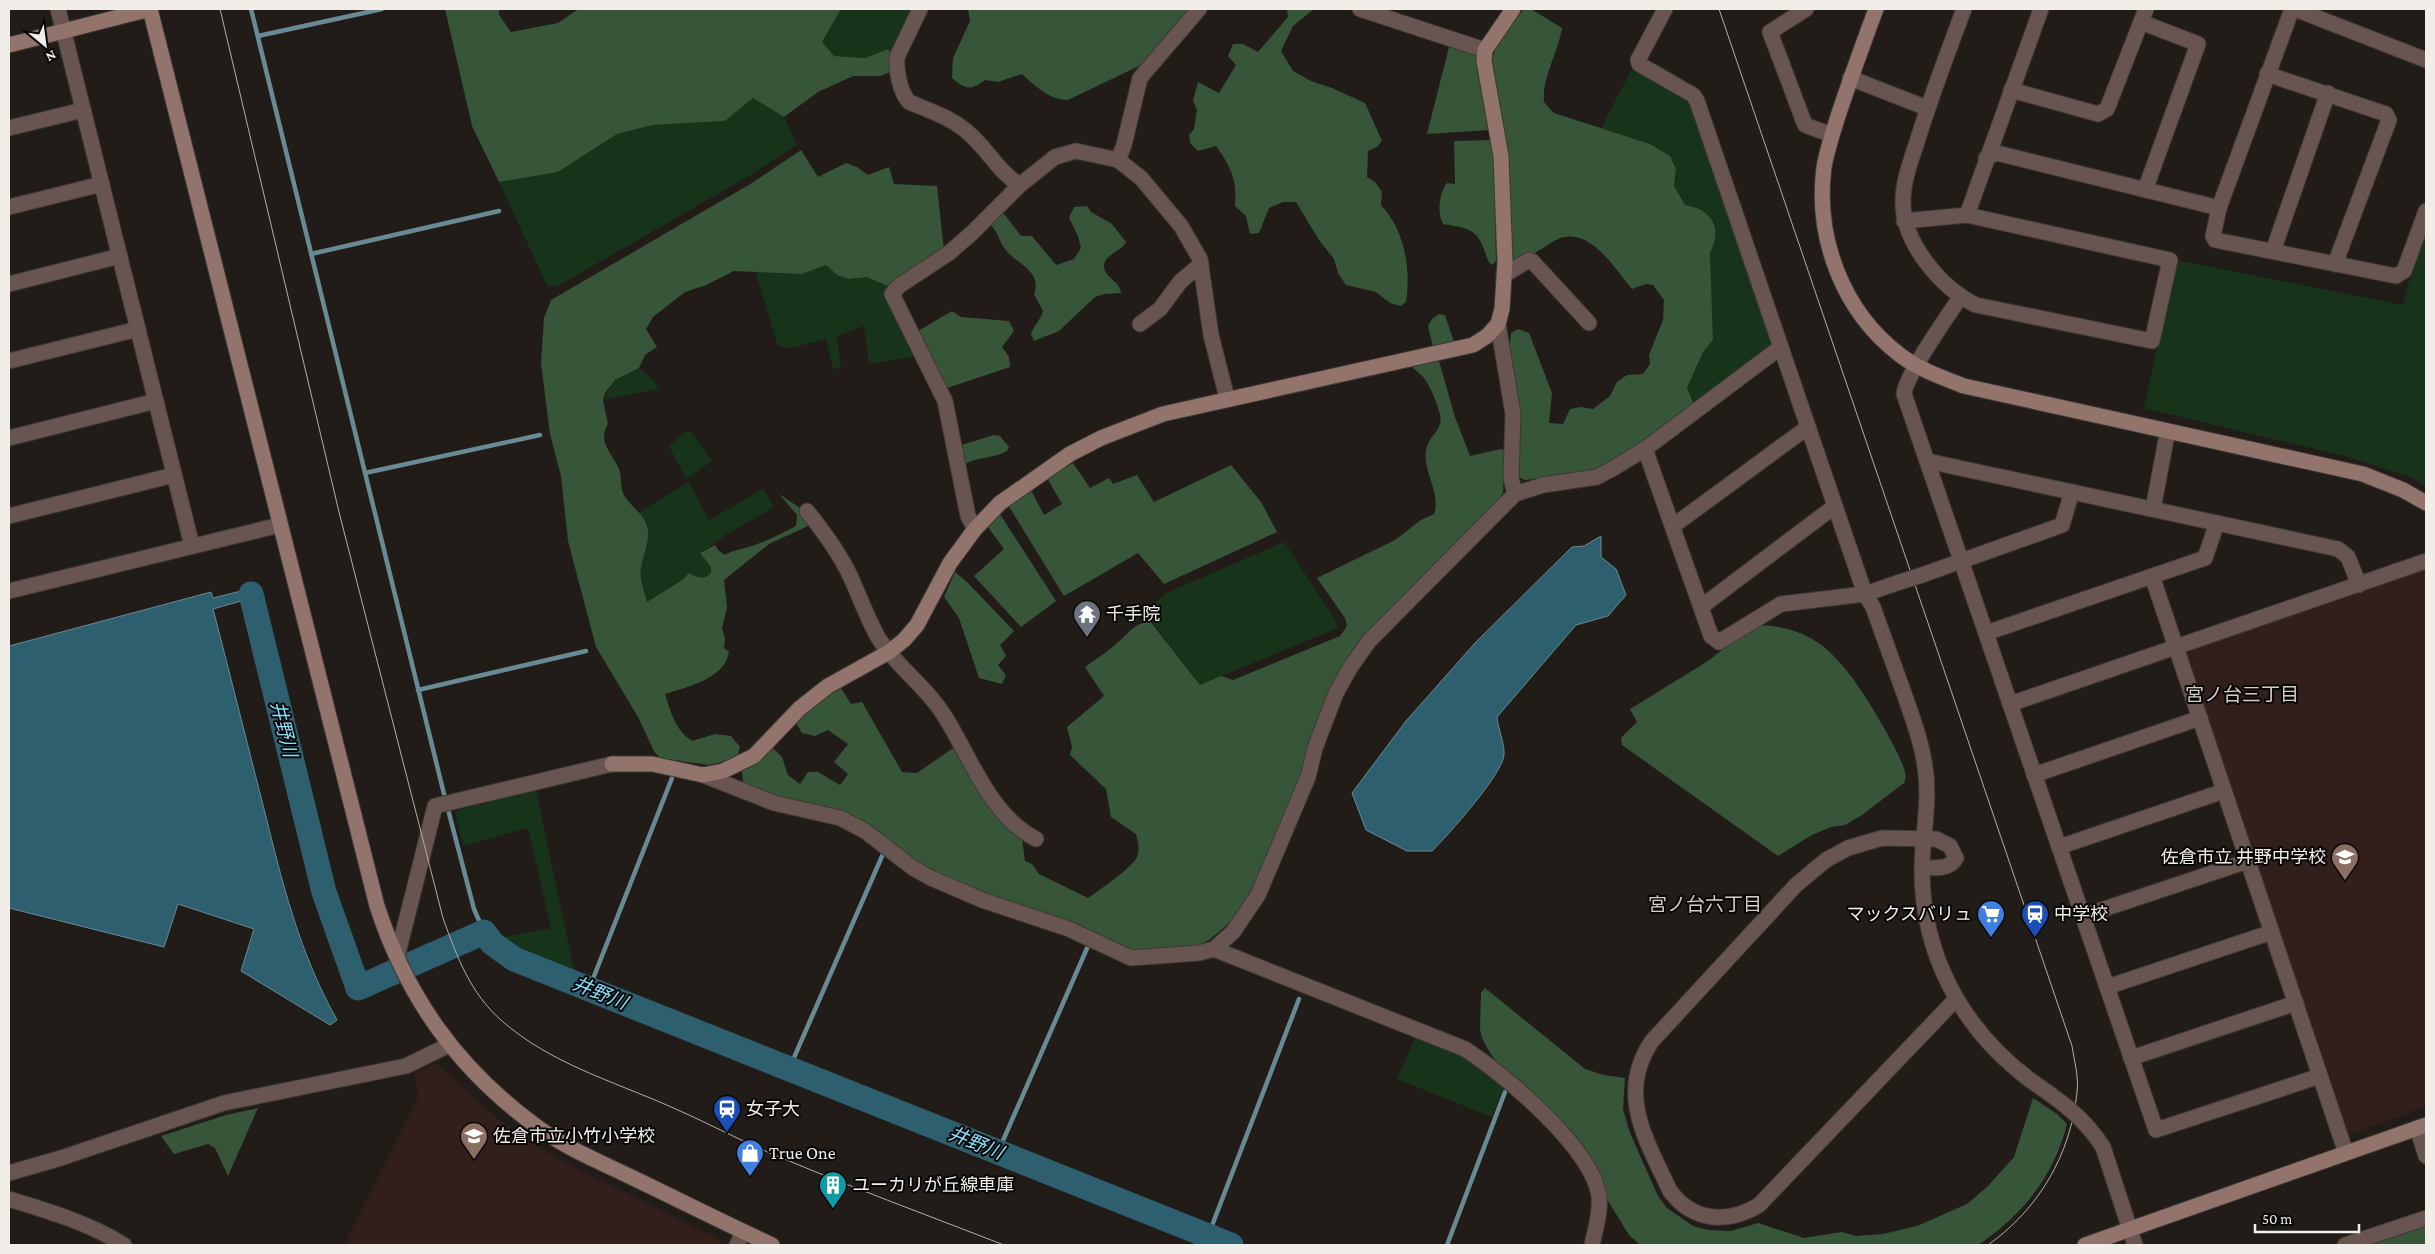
<svg xmlns="http://www.w3.org/2000/svg" width="2435" height="1254" viewBox="0 0 2435 1254" font-family="'Crimson Pro','Noto Sans JP',serif">
	<rect width="100%" height="100%" fill="#211c18"/>
	<g fill="#311f1c">
		<path d="M 2426,568 L 2426,1107 L 2354,1133 L 2346,1129 L 2187,655 L 2190,650 Z"/>
		<path d="M 436,1063 L 492,1114 L 526,1140 L 573,1167 L 718,1238 L 723,1245 L 344,1245 L 419,1096 L 414,1073 Z"/>
	</g>
	<g fill="#17341b">
		<path d="M 841,9 L 915,9 L 893,56 L 888,49 L 865,58 L 834,56 L 822,42 Z"/>
		<path d="M 1632,69 L 1686,99 L 1692,106 L 1772,341 L 1772,346 L 1694,405 L 1687,388 L 1703,352 L 1713,340 L 1710,253 L 1714,245 L 1693,206 L 1685,205 L 1674,186 L 1677,177 L 1650,144 L 1601,128 Z"/>
		<path d="M 753,98 L 784,117 L 797,145 L 749,176 L 556,287 L 547,285 L 499,182 L 558,172 L 617,134 L 653,125 L 725,121 Z"/>
		<path d="M 2426,234 L 2426,487 L 2411,477 L 2345,456 L 2144,408 L 2176,260 L 2403,305 L 2411,274 Z"/>
		<path d="M 826,265 L 837,275 L 849,279 L 867,277 L 890,287 L 918,356 L 869,364 L 864,326 L 837,336 L 841,368 L 833,369 L 826,339 L 791,348 L 778,346 L 755,271 L 801,274 Z"/>
		<path d="M 639,368 L 654,380 L 658,389 L 603,400 L 615,380 Z"/>
		<path d="M 686,431 L 692,433 L 712,461 L 686,479 L 669,446 Z"/>
		<path d="M 689,482 L 709,520 L 763,489 L 774,507 L 724,536 L 701,553 L 711,567 L 711,573 C 703,581 698,577 689,573 L 682,580 L 647,602 L 640,569 L 647,546 L 638,513 Z"/>
		<path d="M 1284,542 L 1337,622 L 1338,628 L 1200,685 L 1144,611 L 1166,593 Z"/>
		<path d="M 536,790 L 576,980 L 518,956 L 496,939 L 551,928 L 528,828 L 463,846 L 455,811 Z"/>
		<path d="M 1416,1036 L 1463,1055 L 1505,1084 L 1492,1117 L 1397,1079 Z"/>
	</g>
	<g fill="#365539">
		<path d="M 445,9 L 499,9 L 499,15 L 511,32 L 558,23 L 577,10 L 584,9 L 841,9 L 822,42 L 834,56 L 865,58 L 888,49 L 893,56 L 894,71 L 880,76 L 853,76 L 818,92 L 784,117 L 753,98 L 725,121 L 653,125 L 617,134 L 558,172 L 499,182 L 472,126 Z"/>
		<path d="M 968,9 L 1190,9 L 1143,64 L 1068,100 C 1050,100 1035,86 1022,74 L 998,82 L 985,80 C 971,91 965,89 952,78 L 953,58 L 970,21 Z"/>
		<path d="M 1287,9 L 1314,9 L 1293,26 L 1281,51 L 1293,71 L 1311,81 L 1332,88 L 1365,103 L 1382,141 L 1377,147 L 1368,151 L 1367,177 L 1375,182 L 1382,192 L 1381,205 C 1405,231 1411,268 1406,302 L 1401,306 L 1390,303 L 1376,292 L 1346,285 L 1338,273 L 1334,259 L 1319,240 L 1296,202 L 1283,202 L 1269,208 L 1259,233 L 1250,234 L 1246,216 L 1235,206 C 1237,179 1231,167 1216,146 L 1198,151 L 1190,143 L 1189,135 L 1194,129 L 1197,110 L 1193,101 L 1198,82 L 1219,93 L 1236,65 L 1228,56 L 1233,44 L 1243,44 L 1258,52 L 1288,17 Z"/>
		<path d="M 1524,9 L 1531,9 L 1562,28 C 1558,53 1542,77 1544,102 L 1554,113 L 1650,144 L 1670,156 L 1676,169 L 1674,186 L 1685,205 C 1712,209 1723,228 1710,253 L 1713,340 L 1703,352 L 1687,388 L 1694,405 L 1641,444 L 1596,471 L 1525,480 L 1518,477 L 1509,353 L 1511,333 L 1518,329 L 1529,333 L 1552,393 L 1549,423 L 1563,424 L 1570,409 L 1581,407 L 1593,409 L 1610,396 L 1617,382 L 1627,375 L 1643,374 L 1650,364 L 1649,355 L 1663,320 L 1664,300 L 1653,285 L 1646,284 L 1632,289 C 1614,268 1590,226 1558,239 C 1551,242 1544,248 1538,251 C 1528,257 1521,263 1510,262 L 1492,64 C 1493,43 1512,25 1524,9 Z"/>
		<path d="M 1450,43 L 1474,53 L 1476,56 L 1490,130 L 1427,134 Z"/>
		<path d="M 1491,140 L 1494,161 L 1496,261 L 1492,265 C 1487,261 1487,257 1485,252 C 1477,227 1465,228 1443,224 C 1437,213 1439,193 1447,183 L 1455,184 L 1454,141 Z"/>
		<path d="M 801,150 L 818,177 L 846,163 L 857,167 L 868,175 L 889,167 L 894,184 L 937,186 L 944,251 L 890,287 L 867,277 L 849,279 L 837,275 L 826,265 L 802,274 L 734,271 L 706,285 L 685,292 L 653,317 L 646,329 L 657,347 L 645,355 L 639,368 L 615,380 L 605,393 L 603,400 L 608,424 C 597,442 612,453 619,469 C 622,477 620,488 624,495 C 630,506 643,513 647,526 C 651,540 643,554 641,568 C 639,578 645,592 647,602 L 682,580 L 689,573 C 698,577 703,581 711,573 L 711,567 L 700,553 L 715,545 L 719,551 L 725,555 C 733,550 740,550 748,547 C 765,542 781,534 796,526 L 797,515 L 779,494 L 800,508 L 810,521 L 808,526 L 769,544 L 724,580 L 727,607 L 722,628 L 725,638 L 724,648 L 729,652 C 725,679 687,687 665,694 C 671,712 675,730 692,741 L 715,734 L 731,736 L 740,747 L 737,758 L 709,765 L 660,758 L 654,751 L 638,717 L 596,647 L 568,541 L 561,476 L 550,434 L 541,363 L 544,318 L 551,300 L 752,183 Z"/>
		<path d="M 1087,206 L 1091,212 L 1112,224 L 1126,242 C 1121,252 1103,255 1104,267 C 1105,278 1121,282 1121,293 L 1105,294 L 1095,297 L 1059,331 L 1034,341 L 1031,334 C 1034,325 1040,321 1043,311 L 1034,294 C 1043,271 1016,264 1005,249 C 997,238 1000,233 988,223 L 1001,210 L 1021,236 L 1032,236 L 1056,265 L 1074,259 L 1081,248 L 1078,236 L 1069,218 L 1074,207 Z"/>
		<path d="M 952,311 L 961,317 L 1009,321 L 1014,331 L 1002,347 L 1009,357 L 1010,367 L 944,389 L 918,331 Z"/>
		<path d="M 1439,314 L 1445,315 L 1454,342 L 1433,347 L 1428,326 L 1432,319 Z"/>
		<path d="M 1439,361 L 1455,417 L 1470,456 L 1501,449 L 1505,451 L 1503,492 L 1498,504 L 1345,664 L 1328,692 L 1317,721 L 1302,777 L 1252,892 L 1238,913 L 1226,926 L 1209,940 L 1195,947 L 1132,953 L 931,874 L 902,851 L 743,785 L 742,770 L 773,748 L 782,757 L 788,775 L 800,784 L 808,772 L 818,772 L 840,785 L 848,774 L 834,762 L 848,744 L 828,730 L 815,736 L 802,733 L 796,723 L 805,711 L 841,688 L 851,704 L 862,702 L 902,772 L 917,773 L 956,746 L 1022,838 L 1025,861 L 1032,864 L 1039,874 L 1088,898 C 1099,890 1132,868 1137,857 C 1140,849 1138,842 1136,834 L 1111,817 L 1106,789 L 1070,755 L 1072,747 L 1067,727 L 1104,696 L 1085,667 C 1096,659 1107,652 1117,643 C 1130,633 1131,625 1150,621 L 1200,685 L 1221,676 L 1233,680 L 1340,636 L 1347,626 L 1345,618 L 1317,578 L 1395,540 L 1421,520 L 1434,514 C 1442,491 1420,470 1427,446 C 1430,436 1444,428 1440,415 C 1437,403 1431,387 1423,377 C 1419,372 1415,371 1412,366 Z"/>
		<path d="M 994,435 L 1000,436 L 1009,447 L 1007,451 C 992,460 977,455 961,467 L 958,446 Z"/>
		<path d="M 1073,463 L 1090,488 L 1109,478 L 1113,484 L 1137,475 L 1154,502 L 1231,465 L 1261,502 L 1277,532 L 1164,584 L 1138,553 L 1064,596 L 1008,505 L 1031,490 L 1044,515 L 1062,504 L 1047,478 Z"/>
		<path d="M 1000,514 L 1056,601 L 1021,627 L 974,576 L 1004,549 L 988,527 Z"/>
		<path d="M 955,572 L 967,582 L 1014,631 L 1000,645 L 1006,656 L 998,665 L 1006,675 L 1002,684 L 979,678 L 959,618 L 944,597 Z"/>
		<path d="M 1754,625 C 1776,625 1799,630 1817,642 C 1828,649 1839,661 1847,671 C 1862,689 1900,751 1905,772 C 1906,776 1906,778 1904,783 L 1862,815 L 1845,825 L 1831,827 L 1812,835 L 1778,856 L 1622,745 L 1621,738 L 1637,722 L 1630,709 L 1708,661 Z"/>
		<path d="M 1485,988 L 1585,1069 L 1604,1075 L 1625,1078 L 1623,1109 L 1630,1133 L 1658,1196 L 1667,1208 L 1693,1226 L 1708,1230 L 1731,1231 L 1758,1223 L 1804,1238 L 1842,1232 L 1856,1236 L 1883,1234 L 1917,1226 L 1967,1204 L 1988,1186 L 2014,1157 L 2033,1098 L 2057,1114 L 2067,1124 C 2054,1176 2022,1216 1978,1245 L 1640,1245 L 1629,1235 L 1605,1196 L 1519,1082 L 1497,1062 L 1490,1053 L 1482,1038 L 1480,1029 L 1481,993 Z"/>
		<path d="M 258,1108 L 228,1176 L 215,1148 L 208,1144 L 174,1154 L 161,1136 L 226,1115 Z"/>
		<path d="M 2426,1226 L 2426,1245 L 2369,1245 Z"/>
	</g>
	<g fill="#2d5f6f" stroke="#688a94">
		<path d="M 1601,536 L 1601,557 L 1616,569 L 1626,595 L 1608,616 L 1576,625 L 1497,717 C 1498,729 1505,744 1504,755 C 1502,775 1448,835 1432,851 L 1407,851 L 1366,830 L 1352,793 L 1406,721 L 1475,643 L 1572,547 L 1584,546 Z"/>
		<path d="M 245,590 L 248,599 L 213,609 C 230,674 246,739 263,805 C 282,881 298,950 337,1020 L 330,1025 L 241,971 L 254,929 L 178,904 L 164,947 L 9,908 L 9,646 L 211,592 L 213,598 Z"/>
	</g>
	<g fill="none" stroke-linecap="round" stroke-linejoin="round">
		<g stroke="#688a94" stroke-width="4.5">
			<path d="M 251,9 L 444,794 L 474,909 L 484,932"/>
			<path d="M 258,36 L 382,9"/>
			<path d="M 311,254 L 499,211"/>
			<path d="M 365,473 L 540,435"/>
			<path d="M 241,597 L 251,594"/>
			<path d="M 418,690 L 586,651"/>
			<path d="M 589,989 L 672,778"/>
			<path d="M 789,1069 L 883,854"/>
			<path d="M 998,1152 L 1088,946"/>
			<path d="M 1208,1236 L 1299,999"/>
			<path d="M 1447,1245 L 1505,1092"/>
		</g>
		<path stroke="#2d5f6f" stroke-width="25" d="M 251,594 L 324,892 L 358,988 L 484,932 L 492,943 L 514,959 L 1231,1245"/>
		<g stroke="#3e3935" stroke-width="17">
			<g id="street">
				<path d="M 58,9 L 192,546"/>
				<path d="M 920,9 L 897,57 C 896,71 900,92 909,102 C 928,110 949,117 965,130 C 986,146 997,171 1020,185"/>
				<path d="M 1360,9 L 1485,50"/>
				<path d="M 1665,9 L 1638,60 L 1639,64 L 1693,95 L 1697,101 L 1865,594 L 1873,607 C 1884,638 1895,668 1906,699 C 1913,720 1921,740 1924,761 C 1931,797 1923,830 1922,866 C 1921,953 1961,1028 2030,1080"/>
				<path d="M 1806,9 L 1770,32 L 1805,125 L 1832,135"/>
				<path d="M 2292,9 L 2219,208 L 2213,236 L 2215,240 L 2396,276 L 2404,271 L 2426,211"/>
				<path d="M 2295,9 L 2426,60"/>
				<path d="M 2141,22 L 2198,44 L 2145,190"/>
				<path d="M 2267,74 L 2386,114 L 2389,120 L 2335,264"/>
				<path d="M 1850,78 L 1927,108"/>
				<path d="M 2011,90 L 2098,114 L 2107,109 L 2146,9"/>
				<path d="M 9,128 L 83,110"/>
				<path d="M 1986,158 L 1997,153 L 2219,208"/>
				<path d="M 1118,160 L 1124,145 L 1140,78 L 1199,9"/>
				<path d="M 9,207 L 102,184"/>
				<path d="M 1967,215 L 2041,9"/>
				<path d="M 1904,221 L 1967,215 L 2170,260 L 2152,341 L 1976,305 C 1941,288 1902,242 1903,201 C 1903,182 1910,163 1916,145 C 1930,99 1947,54 1964,9"/>
				<path d="M 2273,251 L 2328,93"/>
				<path d="M 1504,275 L 1529,260 L 1532,261 L 1589,323"/>
				<path d="M 9,284 L 120,256"/>
				<path d="M 1961,296 C 1948,316 1906,374 1904,394 L 2156,1130 L 2320,1076"/>
				<path d="M 1140,324 L 1160,309 L 1180,282 L 1201,264"/>
				<path d="M 1498,324 L 1513,414 L 1511,478 L 1515,494"/>
				<path d="M 9,361 L 138,329"/>
				<path d="M 9,438 L 156,401"/>
				<path d="M 1645,449 L 1711,636 L 1719,642 L 1781,604 L 1865,594 L 1897,583"/>
				<path d="M 1927,461 L 2338,549 L 2348,557 L 2359,585"/>
				<path d="M 2153,509 L 2166,440"/>
				<path d="M 807,511 C 824,532 841,555 852,580 C 861,600 868,620 879,639 C 898,668 929,689 947,720 C 972,761 991,816 1036,839"/>
				<path d="M 9,516 L 174,475"/>
				<path d="M 1673,526 L 1808,427"/>
				<path d="M 975,529 L 968,516 L 945,401 L 892,294 L 899,286 L 949,253 L 972,233 L 1020,185 L 1055,157 L 1076,151 L 1118,160 L 1141,178 L 1181,226 L 1200,259 L 1211,335 L 1227,398"/>
				<path d="M 1922,575 L 2062,525 L 2072,492"/>
				<path d="M 2152,576 L 2346,1153"/>
				<path d="M 9,591 L 280,525"/>
				<path d="M 1701,607 L 1835,506"/>
				<path d="M 1986,633 L 2205,558 L 2217,523"/>
				<path d="M 2010,704 L 2426,561"/>
				<path d="M 703,775 L 774,803 L 840,818 L 865,831 L 913,868 L 931,878 L 982,900 L 1069,929 L 1131,958 L 1199,953 L 1214,949 L 1233,932 L 1258,895 L 1308,777 L 1315,748 L 1336,693 L 1350,668 L 1369,641 L 1515,494 L 1543,485 L 1597,477 L 1612,469 L 1645,449 L 1781,347"/>
				<path d="M 2034,775 L 2200,718"/>
				<path d="M 2059,847 L 2224,791"/>
				<path d="M 1922,867 C 1934,868 1950,870 1956,858 L 1950,846 L 1936,839 L 1882,838 L 1848,848 L 1826,860 L 1796,885 L 1652,1041 C 1616,1094 1647,1141 1670,1191 C 1693,1222 1728,1224 1759,1205 L 1956,999"/>
				<path d="M 2083,916 L 2248,861"/>
				<path d="M 1214,949 L 1465,1049 C 1505,1075 1592,1148 1599,1196 C 1601,1212 1595,1230 1592,1245"/>
				<path d="M 397,957 L 435,806 L 612,764"/>
				<path d="M 2107,987 L 2272,932"/>
				<path d="M 2131,1058 L 2296,1003"/>
				<path d="M 2417,1128 L 2426,1156"/>
				<path d="M 2103,1147 L 2135,1245"/>
				<path d="M 9,1173 L 61,1158 L 224,1103 L 406,1066 L 449,1045"/>
				<path d="M 9,1199 C 48,1211 89,1223 124,1245"/>
				<path d="M 737,1245 L 743,1232"/>
				<path d="M 2345,1245 L 2426,1218"/>
			</g>
		</g>
		<g stroke="#3e3935" stroke-width="17">
			<g id="secondary">
				<path d="M 150,9 L 377,906 C 407,998 458,1069 536,1126 C 564,1147 598,1161 629,1176 C 677,1199 724,1223 772,1245"/>
				<path d="M 1876,9 C 1863,44 1850,80 1838,116 C 1833,132 1827,150 1824,167 C 1815,237 1842,311 1900,355 C 1918,369 1943,378 1964,386 L 2363,474 L 2403,490 L 2426,503"/>
				<path d="M 9,45 L 150,9"/>
				<path d="M 612,764 L 652,764 L 703,775 L 723,771 L 754,756 L 800,708 L 828,686 L 889,652 L 904,640 L 917,625 L 950,563 L 975,529 L 1000,503 L 1070,454 L 1101,438 L 1163,414 L 1473,345 L 1487,336 L 1498,324 L 1502,309 L 1505,262 L 1501,156 L 1484,61 L 1485,50 L 1513,9"/>
				<path d="M 2085,1245 L 2426,1125"/>
			</g>
		</g>
		<use href="#street" stroke="#685450" stroke-width="15"/>
		<use href="#secondary" stroke="#92746c" stroke-width="15"/>
		<g stroke="#b1ada9" stroke-width="1">
			<path d="M 220,9 L 339,512 L 443,918 C 457,957 470,993 502,1021 C 550,1063 612,1081 669,1106 C 704,1121 737,1139 772,1154 C 848,1186 927,1215 1004,1245"/>
			<path d="M 1719,9 L 2072,1046 C 2074,1060 2079,1077 2077,1092 C 2071,1154 2039,1209 1988,1245"/>
		</g>
		<g stroke="#3e3935" stroke-width="17" stroke-linecap="butt">
			<g id="street-bridge">
				<path d="M 1897,583 L 1922,575"/>
				<path d="M 2030,1080 C 2059,1100 2084,1117 2103,1147"/>
			</g>
		</g>
		<use href="#street-bridge" stroke="#685450" stroke-width="15"/>
	</g>
	<defs>
		<g id="temple-pin" transform="scale(1.4375)"><path d="M0 17L-7.5 6A9.5 9.5 0 1 1 7.5 6Z" fill="#6b7280" stroke="#090706"/><path d="M0-6L5-2H3V0L6.5 2.5H4V6H1.5V3h-3V6H-4V2.5H-6.5L-3 0V-2H-5Z" fill="#fff"/></g>
		<g id="school-pin" transform="scale(1.4375)"><path d="M0 17L-7.5 6A9.5 9.5 0 1 1 7.5 6Z" fill="#8d6e63" stroke="#090706"/><path d="M0-5L7-2L0 1L-7-2ZM-4 1L0 2.5L4 1V4Q0 6-4 4Z" fill="#fff"/></g>
		<g id="supermarket-pin" transform="scale(1.4375)"><path d="M0 17L-7.5 6A9.5 9.5 0 1 1 7.5 6Z" fill="#3f7fe0" stroke="#090706"/><path d="M-6-5.5h2.5l.6 2H6L4.5 2H-2.5L-4.4-4H-6ZM-1.5 3.2a1.3 1.3 0 1 0 .1 0ZM3 3.2a1.3 1.3 0 1 0 .1 0Z" fill="#fff"/></g>
		<g id="station-pin" transform="scale(1.4375)"><path d="M0 17L-7.5 6A9.5 9.5 0 1 1 7.5 6Z" fill="#1a4fb4" stroke="#090706"/><path d="M-3-6H3Q5-6 5-4V2Q5 4 3 4L4.5 6H3L1.5 4h-3L-3 6H-4.5L-3 4Q-5 4-5 2V-4Q-5-6-3-6ZM-3.5-4v3h7v-3ZM-3.5 1v1.5H-2V1ZM2 1v1.5H3.5V1Z" fill="#fff"/></g>
		<g id="shop-pin" transform="scale(1.4375)"><path d="M0 17L-7.5 6A9.5 9.5 0 1 1 7.5 6Z" fill="#3f7fe0" stroke="#090706"/><path d="M-5-2.5h2.3a2.7 3.5 0 0 1 5.4 0H5L5.5 6h-11ZM-1.5-2.5h3a1.5 2.3 0 0 0-3 0Z" fill="#fff"/></g>
		<g id="building-pin" transform="scale(1.4375)"><path d="M0 17L-7.5 6A9.5 9.5 0 1 1 7.5 6Z" fill="#0f9aa8" stroke="#090706"/><path d="M-4-6H4V6H1V3H-1V6H-4ZM-2.5-4.3h1.7v1.8h-1.7ZM.8-4.3h1.7v1.8H.8ZM-2.5-1h1.7V.8h-1.7ZM.8-1h1.7V.8H.8Z" fill="#fff"/></g>
	</defs>
	<g fill-rule="evenodd">
		<use href="#temple-pin" x="1087" y="614"/>
		<use href="#school-pin" x="2345" y="857"/>
		<use href="#supermarket-pin" x="1991" y="914"/>
		<use href="#station-pin" x="2035" y="914"/>
		<use href="#station-pin" x="727" y="1109"/>
		<use href="#school-pin" x="474" y="1136"/>
		<use href="#shop-pin" x="750" y="1153"/>
		<use href="#building-pin" x="833" y="1185"/>
	</g>
	<g text-anchor="middle" dominant-baseline="central" stroke-width="4" stroke-linejoin="round" paint-order="stroke">
		<g font-size="18" fill="#f1eeea" stroke="#090706" text-anchor="start">
			<text x="1106" y="614">千手院</text>
			<text x="2326" y="857" text-anchor="end">佐倉市立 井野中学校</text>
			<text x="1972" y="914" text-anchor="end">マックスバリュ</text>
			<text x="2054" y="914">中学校</text>
			<text x="746" y="1109">女子大</text>
			<text x="493" y="1136">佐倉市立小竹小学校</text>
			<text x="769" y="1153">True One</text>
			<text x="852" y="1185">ユーカリが丘線車庫</text>
		</g>
		<g font-size="19" fill="#d3cdc7" stroke="#090706">
			<text x="2242" y="694">宮ノ台三丁目</text>
			<text x="1705" y="904">宮ノ台六丁目</text>
		</g>
		<g font-size="19" font-style="italic" fill="#8addf9" stroke="#090706">
			<text transform="translate(284 729) rotate(76)">井野川</text>
			<text transform="translate(600 993) rotate(22)">井野川</text>
			<text transform="translate(976 1143) rotate(22)">井野川</text>
		</g>
	</g>
	<rect width="2435" height="1254" fill="none" stroke="#f1eeea" stroke-width="20"/>
	<g transform="translate(45 45) rotate(151)" stroke="#090706" stroke-width="4" paint-order="stroke">
	<path d="M0-4L9 19L0 12L-9 19Z" fill="#f1eeea"/>
	<text y="-8" font-size="14" font-weight="bold" text-anchor="middle" fill="#f1eeea">N</text>
	</g>
	<path d="M2255 1224v8h104v-8" fill="none" stroke="#f1eeea" stroke-width="2.5"/>
	<text x="2262" y="1224" font-size="15" fill="#f1eeea" stroke="#090706" stroke-width="4" paint-order="stroke">50 m</text>
</svg>
